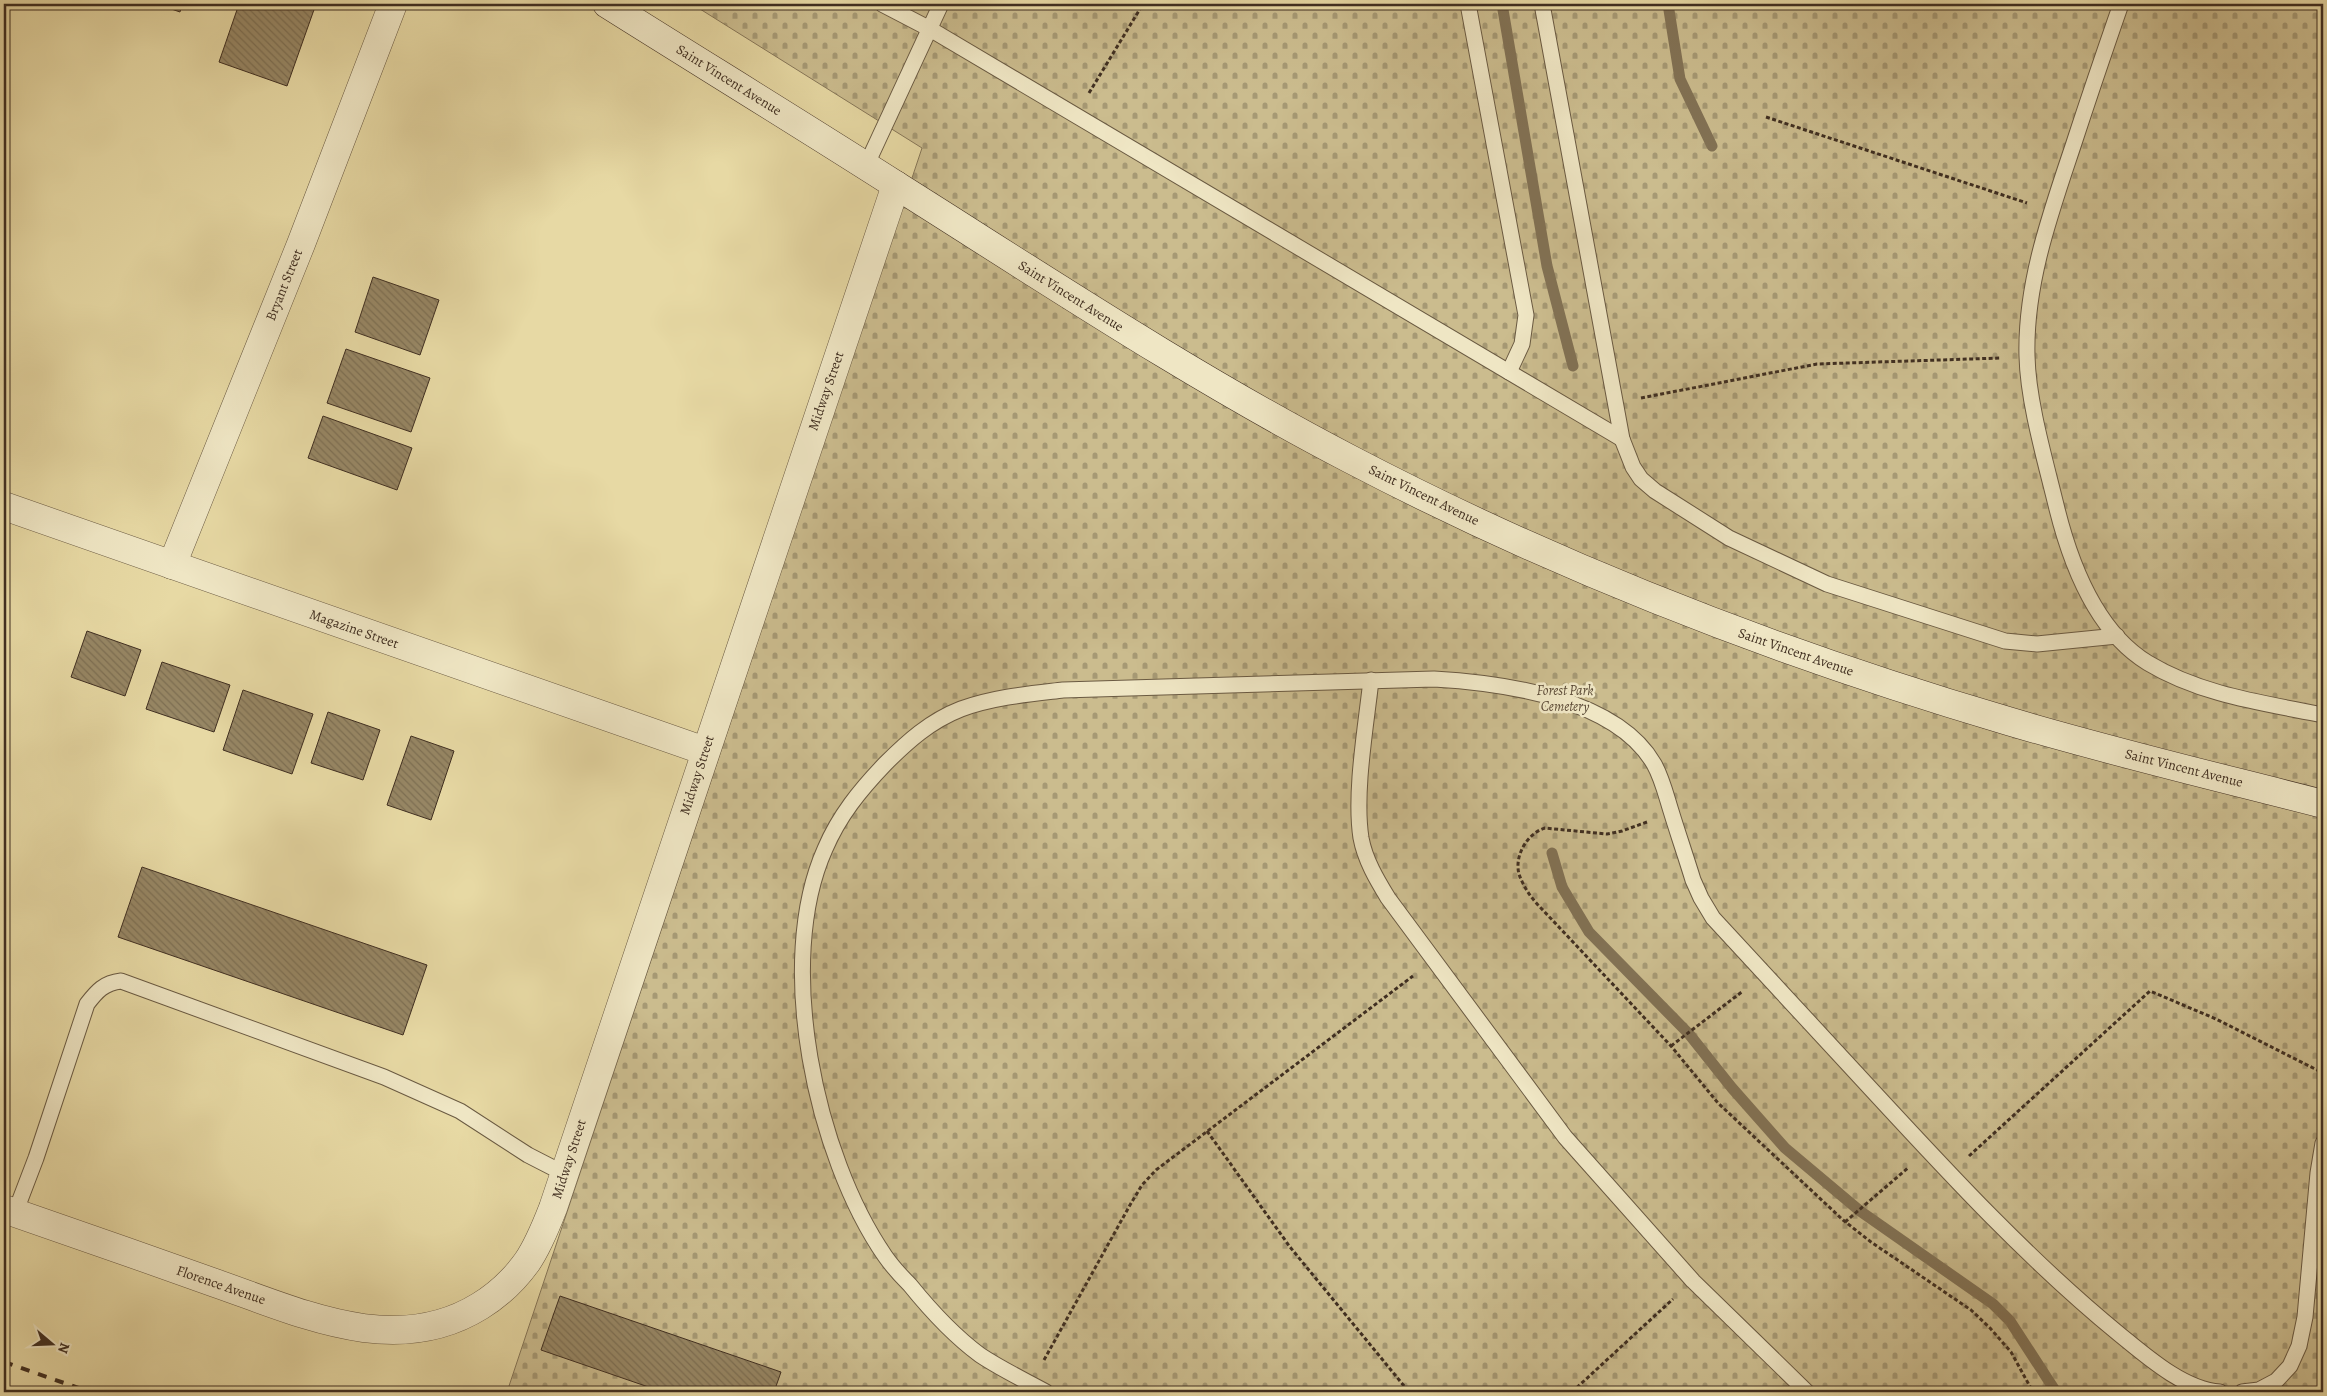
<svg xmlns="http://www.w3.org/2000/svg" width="2327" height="1396" viewBox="0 0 2327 1396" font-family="Alegreya,serif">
	<defs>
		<pattern id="cemetery-stones" width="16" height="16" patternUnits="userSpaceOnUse" patternTransform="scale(1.25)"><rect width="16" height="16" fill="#cbbc8e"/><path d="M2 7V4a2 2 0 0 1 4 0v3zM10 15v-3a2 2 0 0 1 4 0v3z" fill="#a69974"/></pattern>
		<pattern id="building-back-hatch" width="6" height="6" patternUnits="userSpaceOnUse" patternTransform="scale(1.25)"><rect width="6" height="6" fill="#978765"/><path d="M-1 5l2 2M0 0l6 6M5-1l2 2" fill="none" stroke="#7d6f53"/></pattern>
	</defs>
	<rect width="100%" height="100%" fill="#e7d9a4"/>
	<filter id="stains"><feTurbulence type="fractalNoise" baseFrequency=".004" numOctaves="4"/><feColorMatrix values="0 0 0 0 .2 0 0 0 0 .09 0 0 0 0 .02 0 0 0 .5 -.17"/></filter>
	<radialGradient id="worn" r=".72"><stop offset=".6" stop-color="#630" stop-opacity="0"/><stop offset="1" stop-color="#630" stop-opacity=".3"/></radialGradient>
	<path fill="url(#cemetery-stones)" stroke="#867658" d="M 692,4 L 2323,4 L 2323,1392 L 507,1392 L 922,148 Z"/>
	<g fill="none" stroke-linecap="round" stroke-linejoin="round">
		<g stroke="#827255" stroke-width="11">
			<path d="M 1502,4 L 1547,266 L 1573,366"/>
			<path d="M 1668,4 L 1680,79 L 1712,146"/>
			<path d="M 1552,853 L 1562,887 L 1589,932 L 1689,1034 L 1732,1088 L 1785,1148 L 1860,1211 L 1993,1304 L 2010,1321 L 2056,1392"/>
		</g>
	</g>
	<g fill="url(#building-back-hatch)" stroke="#402f21">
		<path d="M 157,4 L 182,4 L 180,12 Z"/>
		<path d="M 239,4 L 316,4 L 287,86 L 219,62 Z"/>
		<path d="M 373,277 L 439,300 L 420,355 L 355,332 Z"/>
		<path d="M 346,349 L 430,378 L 411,432 L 327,403 Z"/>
		<path d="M 323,416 L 412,448 L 397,490 L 308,458 Z"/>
		<path d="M 87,631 L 141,650 L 125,696 L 71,677 Z"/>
		<path d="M 162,662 L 230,685 L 214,732 L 146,709 Z"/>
		<path d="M 243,690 L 313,714 L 292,774 L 223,750 Z"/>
		<path d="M 328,712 L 380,730 L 363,780 L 311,763 Z"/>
		<path d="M 411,736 L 454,751 L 431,820 L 387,805 Z"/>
		<path d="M 142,867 L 427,965 L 403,1035 L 118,937 Z"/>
		<path d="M 560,1296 L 781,1372 L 774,1392 L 663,1392 L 541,1350 Z"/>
	</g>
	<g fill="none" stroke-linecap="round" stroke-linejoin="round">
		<g stroke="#6a5a42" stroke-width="17">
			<g id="lane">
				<path d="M 882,4 L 930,29 L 1622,439"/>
				<path d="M 1468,4 L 1526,315 L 1522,344 L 1509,372"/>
				<path d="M 1542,4 L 1622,439 L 1633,467 L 1641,479 L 1655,491 L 1729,538 L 1827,584 L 2005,641 L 2037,644 L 2117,636"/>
				<path d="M 2121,4 C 2105,50 2089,97 2074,143 C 2051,212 2025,283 2027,356 C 2028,403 2046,463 2057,509 C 2071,565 2097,632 2148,663 C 2201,695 2264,703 2323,715"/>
				<path d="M 866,166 L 941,4"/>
				<path d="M 1371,680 C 1366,726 1354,793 1361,838 C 1365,860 1377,880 1388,898 L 1565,1137 L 1693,1281 L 1807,1392"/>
				<path d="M 15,1213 L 36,1158 L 87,1004 C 97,991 104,983 121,981 L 384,1077 L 460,1111 L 528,1155 L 565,1174"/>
				<path d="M 1046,1392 C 1024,1380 1001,1369 980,1355 C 953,1335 931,1311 910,1285 C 901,1276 892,1266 885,1256 C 816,1156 774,963 825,849 C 839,816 860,790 885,764 C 907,742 930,721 961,709 C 994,697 1029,694 1063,690 L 1434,679 C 1503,683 1616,698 1654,764 C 1662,778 1666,795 1671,811 C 1678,834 1686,857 1693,880 L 1701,898 L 1713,918 C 1757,966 1802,1014 1846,1062 C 1933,1156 2020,1253 2119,1334 C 2146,1356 2184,1390 2220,1392"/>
				<path d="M 2242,1392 L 2259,1390 L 2276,1381 L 2290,1366 L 2299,1346 L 2305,1317 L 2318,1173 L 2323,1143"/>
			</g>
		</g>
		<g stroke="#6a5a42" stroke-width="29">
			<g id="street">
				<path d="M 4,506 L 705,751"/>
				<path d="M 172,565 L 301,244 L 393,4"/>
				<path d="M 4,1209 C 74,1233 145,1258 215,1283 C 299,1312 395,1359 480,1306 C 498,1295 514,1280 527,1262 C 538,1246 546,1226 553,1208 L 896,185"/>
			</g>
		</g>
		<g stroke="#402f21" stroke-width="29">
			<path id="secondary" d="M 607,4 C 704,65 802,125 899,187 C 1048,281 1194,378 1350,459 C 1560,569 1781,654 2008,721 C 2112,752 2218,777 2323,804"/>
		</g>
		<g stroke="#402f21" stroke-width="3" stroke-dasharray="4 2.5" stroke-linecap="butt">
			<path d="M 1089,93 L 1143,4"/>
			<path d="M 1766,117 L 2027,203"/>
			<path d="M 1641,398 L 1817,364 L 2001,358"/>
			<path d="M 1647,822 L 1622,831 L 1607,834 L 1545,828 C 1528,833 1514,855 1519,874 C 1523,886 1531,898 1540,907 L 1671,1046 L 1718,1103 L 1843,1220 L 1871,1242 L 1971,1310 L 1990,1328 L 2011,1352 L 2033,1392"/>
			<path d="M 1671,1046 L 1743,991"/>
			<path d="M 1207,1131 L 1290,1247 L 1409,1392"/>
			<path d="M 1969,1156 L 2150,991 L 2216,1019 L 2323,1073"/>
			<path d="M 1845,1222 L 1909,1167"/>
			<path d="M 1044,1360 L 1130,1205 L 1142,1185 L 1156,1170 L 1413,976"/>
			<path d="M 1572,1392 L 1673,1299"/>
		</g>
		<use href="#lane" stroke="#efe6c4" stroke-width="15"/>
		<use href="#street" stroke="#efe6c4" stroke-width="28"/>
		<use href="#secondary" stroke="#efe6c4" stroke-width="28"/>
		<g stroke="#402f21" stroke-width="4" stroke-dasharray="9 9" stroke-linecap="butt">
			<path d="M 4,1362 L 90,1392"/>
			<path d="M 4,1386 L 22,1392"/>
		</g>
	</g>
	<g text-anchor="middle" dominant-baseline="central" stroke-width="5" stroke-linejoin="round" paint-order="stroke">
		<g font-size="14" fill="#402f21" stroke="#efe6c4">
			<text transform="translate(729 80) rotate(32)">Saint Vincent Avenue</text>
			<text transform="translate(284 285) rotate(-68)">Bryant Street</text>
			<text transform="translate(1071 296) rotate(32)">Saint Vincent Avenue</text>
			<text transform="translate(826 391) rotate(-71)">Midway Street</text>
			<text transform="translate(1424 495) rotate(26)">Saint Vincent Avenue</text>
			<text transform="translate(354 629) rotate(19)">Magazine Street</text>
			<text transform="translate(1796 652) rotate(19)">Saint Vincent Avenue</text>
			<text transform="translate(2184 768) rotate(14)">Saint Vincent Avenue</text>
			<text transform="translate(697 775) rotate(-72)">Midway Street</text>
			<text transform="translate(569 1159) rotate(-72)">Midway Street</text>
			<text transform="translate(221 1285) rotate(19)">Florence Avenue</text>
		</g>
		<g font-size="14" font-style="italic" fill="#5c4b37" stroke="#efe6c4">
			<text x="1565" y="690">Forest Park<tspan x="1565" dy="16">Cemetery</tspan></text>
		</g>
	</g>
	<rect width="2327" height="1396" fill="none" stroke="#e7d9a4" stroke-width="20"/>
	<rect x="5" y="5" width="2317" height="1386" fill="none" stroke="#402f21" stroke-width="2.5"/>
	<rect x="10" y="10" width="2307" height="1376" fill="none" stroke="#402f21"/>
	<g transform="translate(52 1344) rotate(109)" stroke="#efe6c4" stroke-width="4" paint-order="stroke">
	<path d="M0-4L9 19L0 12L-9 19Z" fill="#402f21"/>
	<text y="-8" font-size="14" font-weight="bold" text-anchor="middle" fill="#402f21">N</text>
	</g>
	<rect width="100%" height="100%" filter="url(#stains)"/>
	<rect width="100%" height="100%" fill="url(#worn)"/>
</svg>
